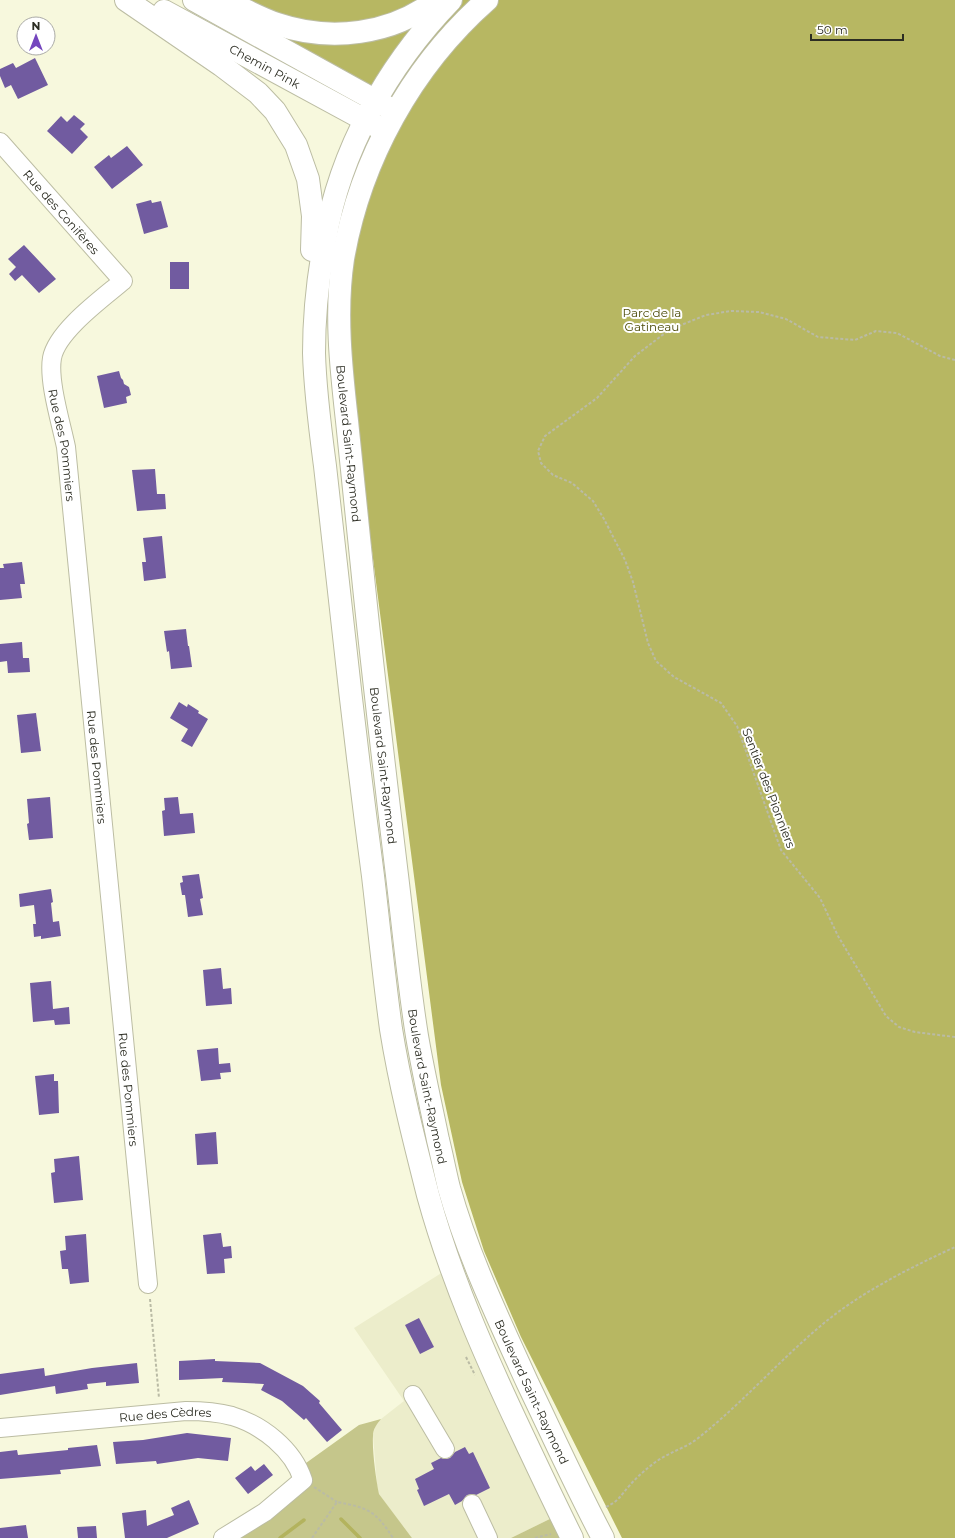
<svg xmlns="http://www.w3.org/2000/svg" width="955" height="1538" viewBox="0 0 955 1538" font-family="Montserrat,sans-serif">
	<rect width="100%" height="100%" fill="#f7f8dd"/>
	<path fill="#ecedcb" d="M 451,1267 L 560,1514 L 511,1538 L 412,1538 L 384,1501 L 379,1494 L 377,1485 L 373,1435 L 375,1427 L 381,1419 L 404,1401 L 354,1328 Z"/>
	<g fill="#c5c68b">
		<path d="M 381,1419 C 377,1424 373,1429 373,1436 C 372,1450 376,1480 379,1494 L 412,1538 L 223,1538 L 265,1512 L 299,1468 L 359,1425 Z"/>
		<path d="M 560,1514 L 572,1538 L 511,1538 Z"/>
	</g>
	<path fill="#b7b762" d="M 218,0 L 955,0 L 955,1538 L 622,1538 L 521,1337 L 484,1251 L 462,1182 L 441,1085 L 354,412 L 349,324 L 352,261 L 365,204 L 391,142 L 402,120 L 279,35 Z"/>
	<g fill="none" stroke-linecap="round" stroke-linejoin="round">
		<g stroke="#b3b35e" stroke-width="3.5">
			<path d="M 341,1519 L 360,1538"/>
			<path d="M 280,1538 L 304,1520"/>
		</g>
	</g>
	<g fill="#715ba0">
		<path d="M 35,58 L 48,85 L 18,99 L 11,85 L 5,88 L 0,76 L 0,69 L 13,63 L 16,68 Z"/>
		<path d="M 74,115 L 85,124 L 80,129 L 88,137 L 72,154 L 47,131 L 61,116 L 67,122 Z"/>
		<path d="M 127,146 L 143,165 L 112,189 L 94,167 L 109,155 L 111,158 Z"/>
		<path d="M 151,200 L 152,203 L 161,201 L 168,227 L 144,234 L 136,204 Z"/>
		<path d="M 24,245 L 56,279 L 39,293 L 22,275 L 15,281 L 9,274 L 16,267 L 8,259 Z"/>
		<rect x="170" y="262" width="19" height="27"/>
		<path d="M 119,371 L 121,378 L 123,380 L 124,384 L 129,387 L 131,395 L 126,397 L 127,403 L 104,408 L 97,376 Z"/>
		<path d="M 155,469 L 157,494 L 165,494 L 166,509 L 137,511 L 132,470 Z"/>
		<path d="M 162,536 L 166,578 L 144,581 L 142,562 L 146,562 L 143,538 Z"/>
		<path d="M 22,562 L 25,584 L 20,584 L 22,598 L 0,600 L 0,568 L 4,568 L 3,564 Z"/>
		<path d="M 186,629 L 188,646 L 189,646 L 192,667 L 171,669 L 169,651 L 167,652 L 164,631 Z"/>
		<path d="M 22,642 L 23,658 L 29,658 L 30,672 L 8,673 L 7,661 L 0,662 L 0,644 Z"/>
		<path d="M 179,702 L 187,707 L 188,704 L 199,711 L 198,713 L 208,719 L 192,747 L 181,741 L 188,729 L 170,718 Z"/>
		<path d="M 36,713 L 41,751 L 21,753 L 17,715 Z"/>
		<path d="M 50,797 L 53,838 L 29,840 L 27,824 L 29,823 L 27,799 Z"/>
		<path d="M 178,797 L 180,814 L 193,813 L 195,833 L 164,836 L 162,811 L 165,810 L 164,798 Z"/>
		<path d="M 199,874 L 203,898 L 200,899 L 203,915 L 188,917 L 185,895 L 182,895 L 180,883 L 183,882 L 182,876 Z"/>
		<path d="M 51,889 L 53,902 L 51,903 L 53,922 L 59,921 L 61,936 L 41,939 L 41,936 L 34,937 L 33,924 L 36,924 L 34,905 L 20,907 L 19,894 Z"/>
		<path d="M 221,968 L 223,989 L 231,988 L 232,1004 L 206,1006 L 203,970 Z"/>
		<path d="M 51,981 L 53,1009 L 69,1007 L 70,1024 L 55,1025 L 54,1020 L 33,1022 L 30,983 Z"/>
		<path d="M 218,1048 L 219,1064 L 230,1063 L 231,1072 L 220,1073 L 221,1079 L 201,1081 L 197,1050 Z"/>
		<path d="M 54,1074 L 54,1081 L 58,1081 L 59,1113 L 39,1115 L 35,1076 Z"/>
		<path d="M 216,1132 L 218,1164 L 197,1165 L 195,1134 Z"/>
		<path d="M 79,1156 L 83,1200 L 54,1203 L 51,1173 L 55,1172 L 54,1159 Z"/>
		<path d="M 221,1233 L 223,1247 L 231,1246 L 232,1258 L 224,1259 L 225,1273 L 207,1274 L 203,1235 Z"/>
		<path d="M 86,1234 L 89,1282 L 70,1284 L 68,1269 L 62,1269 L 60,1251 L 66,1250 L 65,1236 Z"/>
		<path d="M 419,1318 L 434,1347 L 420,1354 L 405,1325 Z"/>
		<path d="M 215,1359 L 215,1361 L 260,1363 L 303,1386 L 320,1401 L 319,1403 L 342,1430 L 327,1442 L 306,1418 L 304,1420 L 282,1401 L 261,1390 L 264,1384 L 222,1382 L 223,1378 L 179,1380 L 179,1361 Z"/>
		<path d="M 137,1363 L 139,1383 L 106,1386 L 106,1382 L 87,1384 L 88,1389 L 56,1394 L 55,1386 L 0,1395 L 0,1374 L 44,1368 L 45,1376 L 92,1368 Z"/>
		<path d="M 187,1433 L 231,1438 L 228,1461 L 198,1458 L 157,1464 L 156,1461 L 116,1464 L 113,1442 L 143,1440 Z"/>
		<path d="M 97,1445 L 101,1466 L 60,1470 L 61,1474 L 0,1479 L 0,1452 L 17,1450 L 18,1455 L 68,1450 L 68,1448 Z"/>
		<path d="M 465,1447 L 469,1454 L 473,1452 L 490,1488 L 476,1495 L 472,1494 L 467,1495 L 462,1501 L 455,1505 L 449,1494 L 424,1506 L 417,1490 L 419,1489 L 415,1479 L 434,1469 L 431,1463 L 441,1458 L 446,1459 L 450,1458 L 455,1452 Z"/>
		<path d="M 264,1464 L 273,1475 L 248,1494 L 235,1478 L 251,1466 L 255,1471 Z"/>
		<path d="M 189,1500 L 199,1524 L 167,1538 L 125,1538 L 122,1513 L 146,1510 L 147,1526 L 174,1515 L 171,1508 Z"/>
		<path d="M 26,1525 L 28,1538 L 0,1538 L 0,1528 Z"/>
		<path d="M 96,1526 L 97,1538 L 78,1538 L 77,1527 Z"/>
	</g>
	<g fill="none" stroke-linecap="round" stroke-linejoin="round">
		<g stroke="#bcbda3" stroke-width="20">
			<g id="minor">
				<path id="s1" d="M 0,142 L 123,281 C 103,298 57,331 52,358 C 48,381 61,423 66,447 L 148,1284"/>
				<path d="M 413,1395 L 445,1449"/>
				<path id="s2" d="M 0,1428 L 186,1411 C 201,1411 217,1412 232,1416 C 262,1425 293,1449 303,1480 L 265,1512 L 223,1538"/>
				<path d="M 472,1504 L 488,1538"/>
			</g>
		</g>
		<g stroke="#bcbda3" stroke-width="24">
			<g id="major">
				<path d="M 126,0 L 221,65 L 258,93 L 275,111 L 296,145 L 308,179 L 313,216 L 312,250"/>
				<path d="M 194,0 L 389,108"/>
				<path d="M 224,0 C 242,8 259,18 277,24 C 330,42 392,35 436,0"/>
				<path d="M 451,0 C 388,65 340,150 325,240 C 318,277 314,316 314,353 C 315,391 320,428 325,466 C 331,519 337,573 343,627 C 352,710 362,793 373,876 C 379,927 384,978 391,1029 C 400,1085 414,1140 428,1195 C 451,1279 486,1358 523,1436 C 539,1470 555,1504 572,1538"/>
				<path id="s3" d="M 487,0 C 412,66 360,160 343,259 C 335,312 341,368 347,421 C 352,470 357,518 362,567 C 372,667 384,767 396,867 C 403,923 408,980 417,1036 C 423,1071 431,1106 438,1140 C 442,1156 445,1172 449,1188 C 468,1256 499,1320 528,1384 C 553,1436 576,1487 603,1538"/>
				<path id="s4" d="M 164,11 L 378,127"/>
			</g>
		</g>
		<g stroke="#babba5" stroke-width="2" stroke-dasharray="3 2" stroke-linecap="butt">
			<path d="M 955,360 L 940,356 L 897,333 L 876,331 L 855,340 L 818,337 L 786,319 L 759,312 L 731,311 L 706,315 L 669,330 L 635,356 L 597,398 L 545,436 L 538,451 L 541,463 L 553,475 L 572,483 L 593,501 L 604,519 L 625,560 L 633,582 L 648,643 L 656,661 L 674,677 L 721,703 L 737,726 L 781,850 L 820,898 L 838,936 L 886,1016 L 899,1027 L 915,1032 L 955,1037"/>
			<path d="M 150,1299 L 159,1398"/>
			<path d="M 466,1357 L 475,1375"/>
			<path d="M 314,1487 L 337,1502"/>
			<path d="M 606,1507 C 619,1501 621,1495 630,1485 C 638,1476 647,1468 657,1461 C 670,1452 685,1448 697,1439 C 744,1402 783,1356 829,1319 C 867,1289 912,1267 955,1247"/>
			<path d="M 312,1538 L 337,1502 C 368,1508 375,1510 393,1538"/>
			<path d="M 535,1538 L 551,1534"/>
		</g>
		<use href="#minor" stroke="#fff" stroke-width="18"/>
		<use href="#major" stroke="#fff" stroke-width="22"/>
	</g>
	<g text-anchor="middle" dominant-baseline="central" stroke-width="4" stroke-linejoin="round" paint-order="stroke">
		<g font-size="12" fill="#2c2d23" stroke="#fff">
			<text stroke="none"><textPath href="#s4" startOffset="115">Chemin Pink</textPath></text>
			<text stroke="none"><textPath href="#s1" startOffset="93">Rue des Conifères</textPath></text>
			<text stroke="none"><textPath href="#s3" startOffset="487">Boulevard Saint-Raymond</textPath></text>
			<text stroke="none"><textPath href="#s1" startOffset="380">Rue des Pommiers</textPath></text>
			<text stroke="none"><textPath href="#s3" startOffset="811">Boulevard Saint-Raymond</textPath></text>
			<text stroke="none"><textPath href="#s1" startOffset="704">Rue des Pommiers</textPath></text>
			<text transform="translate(769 788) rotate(69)">Sentier des Pionniers</text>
			<text stroke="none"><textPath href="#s3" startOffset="1135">Boulevard Saint-Raymond</textPath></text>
			<text stroke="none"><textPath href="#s1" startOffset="1028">Rue des Pommiers</textPath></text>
			<text stroke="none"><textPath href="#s3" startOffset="1459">Boulevard Saint-Raymond</textPath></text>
			<text stroke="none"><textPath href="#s2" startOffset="166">Rue des Cèdres</textPath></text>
		</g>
		<g font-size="12" fill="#4d4c09" stroke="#fff">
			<text x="652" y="312">Parc de la<tspan x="652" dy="14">Gatineau</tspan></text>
		</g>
	</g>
	<g transform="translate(36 36)"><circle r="19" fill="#ffffff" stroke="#ababa7"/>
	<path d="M0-3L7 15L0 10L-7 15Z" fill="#7446be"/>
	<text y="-6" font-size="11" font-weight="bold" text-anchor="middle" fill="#2c2d23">N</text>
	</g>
	<path d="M811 34v6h92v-6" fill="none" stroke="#2c2d23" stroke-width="2"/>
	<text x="817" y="34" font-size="12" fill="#2c2d23" stroke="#ffffff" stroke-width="3" paint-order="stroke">50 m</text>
</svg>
